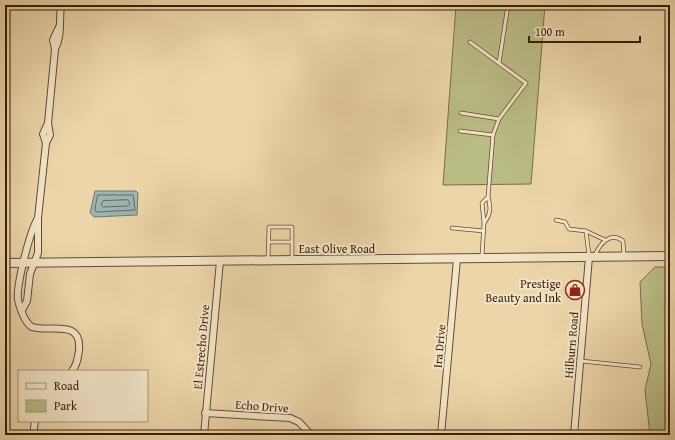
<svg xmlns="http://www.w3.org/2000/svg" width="675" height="440" viewBox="0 0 675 440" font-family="'Gentium Book Plus',serif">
	<rect width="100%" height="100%" fill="#ebd5a9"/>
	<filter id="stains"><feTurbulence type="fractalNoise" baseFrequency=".005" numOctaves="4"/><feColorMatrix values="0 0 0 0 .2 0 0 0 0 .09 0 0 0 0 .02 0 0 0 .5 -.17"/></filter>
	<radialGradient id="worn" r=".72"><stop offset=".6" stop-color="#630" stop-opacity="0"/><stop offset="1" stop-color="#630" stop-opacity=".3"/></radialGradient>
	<g fill="#babc86" stroke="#7a6c48">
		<path d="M 456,5 L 545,5 L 531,184 L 443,185 Z"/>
		<path d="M 655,267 L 670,267 L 670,435 L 650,435 L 645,390 L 651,364 L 642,324 L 640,282 Z"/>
	</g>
	<path fill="#9bb6b1" stroke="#75786e" d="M 95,191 L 136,191 L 138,193 L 137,215 L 94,217 L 90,213 Z"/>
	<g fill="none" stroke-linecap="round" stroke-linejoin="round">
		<g stroke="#6b695e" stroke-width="1">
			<path d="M 98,195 L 133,195 L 135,210 L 96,212 L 95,210 Z"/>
			<path d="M 128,200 L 130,204 L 128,206 L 103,207 L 101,205 L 103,201 Z"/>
		</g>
		<g stroke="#674a32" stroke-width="4.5">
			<g id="service">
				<path d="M 470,42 L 526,83 L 499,119 L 493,135 L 488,197 C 491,207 491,214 484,223"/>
				<path d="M 499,63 L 508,5"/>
				<path d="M 461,113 L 499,119"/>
				<path d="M 460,131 L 493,135"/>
				<path d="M 556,220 L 565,222 L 569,229 L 586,231 L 589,255"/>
				<path d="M 452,228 L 484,231"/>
				<path d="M 586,231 L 605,240"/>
				<path d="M 269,242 L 292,242"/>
				<path d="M 595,255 C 600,244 610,231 623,241 L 624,255"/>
				<path d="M 482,256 L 484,223 L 482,203 L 488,197"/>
				<path d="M 268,259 L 269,227 L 292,227 L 292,259"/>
				<path d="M 581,361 L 640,367"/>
			</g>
		</g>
		<g stroke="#674a32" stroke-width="8">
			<g id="minor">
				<path d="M 55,49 C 62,36 59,21 61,5"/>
				<path d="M 46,143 L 50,135 L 48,123 L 55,49 L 53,40 L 59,27"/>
				<path d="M 38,218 C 30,231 16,285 18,300 C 20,308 24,322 32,327 C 49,333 82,318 79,350 C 78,358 77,365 72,371"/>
				<path d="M 22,310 L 27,301 L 30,274 L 38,253 L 38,218 L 46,143 L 43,134 L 48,123"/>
				<path d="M 205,413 L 290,418 L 299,422 L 311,435"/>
				<path d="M 33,435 L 35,421"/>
				<path d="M 204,435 L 220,261"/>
				<path d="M 441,435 L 457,259"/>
				<path d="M 574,435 L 589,257"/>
			</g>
		</g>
		<g stroke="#674a32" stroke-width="10">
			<path id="tertiary" d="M 5,263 L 670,256"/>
		</g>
		<use href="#service" stroke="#f2e4c7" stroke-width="3"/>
		<use href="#minor" stroke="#f2e4c7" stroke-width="6"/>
		<use href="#tertiary" stroke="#f2e4c7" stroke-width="8"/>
	</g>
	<defs>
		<g id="shop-ring" transform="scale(1)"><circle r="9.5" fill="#f2e4c7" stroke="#8f2418" stroke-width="1.5"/><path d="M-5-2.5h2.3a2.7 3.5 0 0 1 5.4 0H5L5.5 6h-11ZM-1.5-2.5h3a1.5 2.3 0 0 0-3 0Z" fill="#8f2418"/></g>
	</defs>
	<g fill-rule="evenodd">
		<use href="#shop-ring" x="575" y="290"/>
	</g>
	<g text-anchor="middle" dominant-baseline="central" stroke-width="4" stroke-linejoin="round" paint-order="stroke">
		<g font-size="12" fill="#3b1c0a" stroke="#f2e4c7">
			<text x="337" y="248">East Olive Road</text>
			<text transform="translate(571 345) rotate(-85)">Hilburn Road</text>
			<text transform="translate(439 346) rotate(-85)">Ira Drive</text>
			<text transform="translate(201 347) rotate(-85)">El Estrecho Drive</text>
			<text transform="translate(262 406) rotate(4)">Echo Drive</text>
		</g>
		<g font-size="12" fill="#3b1c0a" stroke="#f2e4c7" text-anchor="end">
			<text x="561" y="283">Prestige<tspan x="561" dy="14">Beauty and Ink</tspan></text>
		</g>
	</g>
	<rect width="675" height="440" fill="none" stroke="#ebd5a9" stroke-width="20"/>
	<rect x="6" y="6" width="663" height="428" fill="none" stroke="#3b1c0a" stroke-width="2"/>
	<rect x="10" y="10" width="655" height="420" fill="none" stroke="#3b1c0a"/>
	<rect x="18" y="370" width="130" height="52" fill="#f2e4c7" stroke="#a9947b"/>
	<rect x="26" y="383" width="20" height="6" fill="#f2e4c7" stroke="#a9947b"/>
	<text x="54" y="390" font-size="12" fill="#3b1c0a">Road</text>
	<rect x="26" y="400" width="20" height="12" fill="#babc86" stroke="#a9947b"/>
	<text x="54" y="410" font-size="12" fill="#3b1c0a">Park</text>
	<path d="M529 36v6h111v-6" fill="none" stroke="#3b1c0a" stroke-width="2"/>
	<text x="535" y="36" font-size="12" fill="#3b1c0a" stroke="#f2e4c7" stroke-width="3" paint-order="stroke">100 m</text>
	<rect width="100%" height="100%" filter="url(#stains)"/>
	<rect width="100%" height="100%" fill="url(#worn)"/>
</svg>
